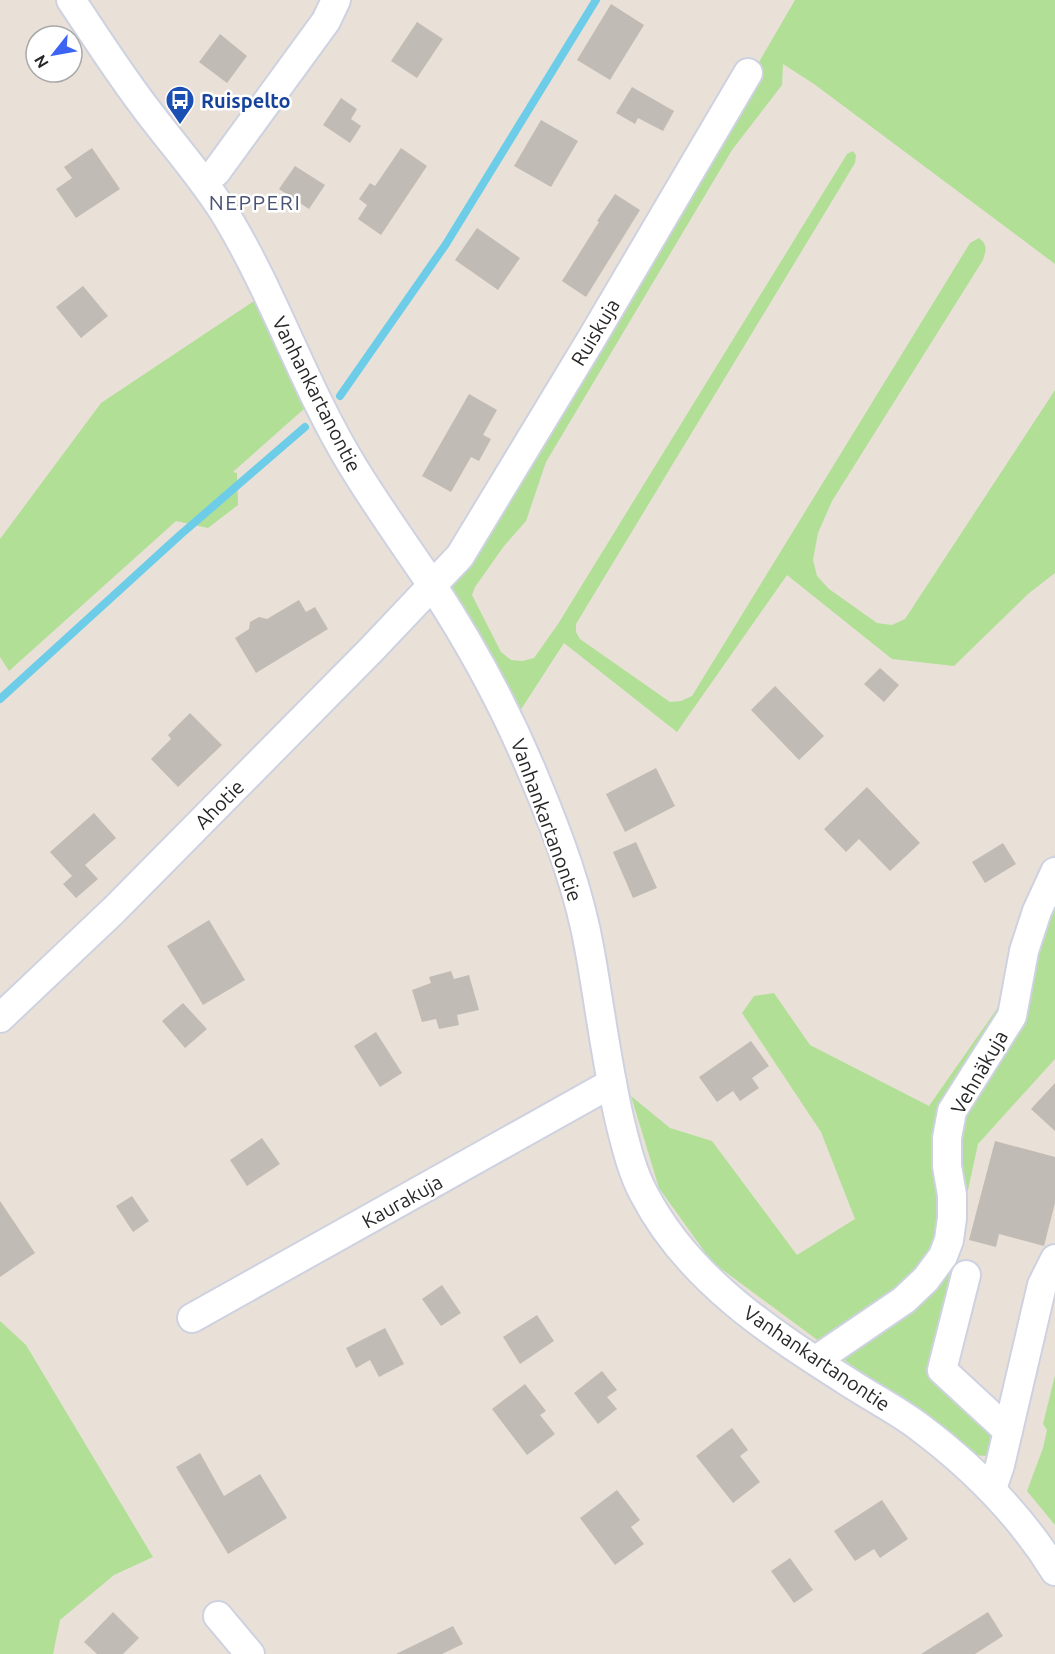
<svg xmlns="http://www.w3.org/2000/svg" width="1055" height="1654" viewBox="0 0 1055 1654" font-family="Ubuntu,sans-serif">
	<rect width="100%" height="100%" fill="#e9e1d8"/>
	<g fill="#b1df96">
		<path d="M 795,0 L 1055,0 L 1055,264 L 814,84 L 783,64 L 782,85 L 732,150 L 546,462 L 526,521 L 504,546 L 475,587 L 472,595 L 501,652 L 511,660 L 522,661 L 534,658 L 558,624 L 847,154 L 853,151 L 856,155 L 855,163 L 576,624 L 576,632 L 580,639 L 670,702 L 681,701 L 692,696 L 970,243 L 979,238 C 988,245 986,250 983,260 L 832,501 L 818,533 L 813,560 L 817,576 L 829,589 L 877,623 L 892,625 L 905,619 L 1055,390 L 1055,573 L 1028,594 L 954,666 L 892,659 L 787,575 L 677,732 L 564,643 L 518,714 L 451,589 L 452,580 L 474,553 Z"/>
		<path d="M 254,301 L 305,408 L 233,472 L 237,473 L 238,505 L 208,528 L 176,521 L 9,671 L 0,657 L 0,539 L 101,403 Z"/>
		<path d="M 1055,855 L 1055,1059 L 978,1144 L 929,1369 L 996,1428 L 994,1449 L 987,1456 L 973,1455 L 712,1262 L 659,1188 L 631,1096 L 670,1128 L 712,1141 L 797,1255 L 855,1219 L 821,1132 L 742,1013 L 754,996 L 774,993 L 810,1045 L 929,1106 L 1008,993 L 1034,888 Z"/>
		<path d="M 0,1321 L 26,1345 L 153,1557 L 114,1575 L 60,1620 L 53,1654 L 0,1654 Z"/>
		<path d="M 1055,1375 L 1055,1525 L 1027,1491 L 1043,1448 L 1047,1430 L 1043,1424 Z"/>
	</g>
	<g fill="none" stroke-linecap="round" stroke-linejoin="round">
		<g stroke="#6dcde9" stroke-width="8">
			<path d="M 340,396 L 446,244 L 596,0"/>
			<path d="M 0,699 L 180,535 L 305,427"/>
		</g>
	</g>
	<g fill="#c1bbb5">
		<path d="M 611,4 L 644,25 L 610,80 L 577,60 Z"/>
		<path d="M 417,22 L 443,39 L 417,78 L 391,61 Z"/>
		<path d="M 220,34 L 247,56 L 227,83 L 199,62 Z"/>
		<path d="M 632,87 L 674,111 L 663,131 L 638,118 L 635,124 L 616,113 Z"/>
		<path d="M 341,98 L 357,109 L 351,119 L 361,126 L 350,143 L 323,125 Z"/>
		<path d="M 541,120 L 578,141 L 551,187 L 514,166 Z"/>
		<path d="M 92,148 L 120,189 L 76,218 L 56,189 L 72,178 L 64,167 Z"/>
		<path d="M 401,148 L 427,166 L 381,235 L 358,219 L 367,205 L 359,199 L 370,183 L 375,186 Z"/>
		<path d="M 295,166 L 325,185 L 309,209 L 279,189 Z"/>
		<path d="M 615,194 L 640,210 L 586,297 L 562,281 L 599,222 L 597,221 Z"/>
		<path d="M 477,228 L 520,258 L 498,290 L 455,260 Z"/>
		<path d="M 83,286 L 108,316 L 81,338 L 56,307 Z"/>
		<path d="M 469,394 L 497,410 L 483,435 L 491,439 L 479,461 L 471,457 L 451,492 L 422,476 Z"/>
		<path d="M 299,600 L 306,612 L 315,607 L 328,629 L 256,673 L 235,638 L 249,629 L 250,622 L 259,617 L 267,619 Z"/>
		<path d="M 880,668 L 899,685 L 884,702 L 864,684 Z"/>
		<path d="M 775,686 L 824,736 L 799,760 L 751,710 Z"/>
		<path d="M 190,713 L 222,745 L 178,787 L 151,759 L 171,739 L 168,735 Z"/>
		<path d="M 656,768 L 675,806 L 625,832 L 606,794 Z"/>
		<path d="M 867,787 L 920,843 L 890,871 L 859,839 L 846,852 L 824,829 Z"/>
		<path d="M 94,813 L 116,838 L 85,865 L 98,879 L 76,898 L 63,884 L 72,876 L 50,852 Z"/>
		<path d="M 636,842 L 657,888 L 633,898 L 613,852 Z"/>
		<path d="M 1003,843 L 1016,864 L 985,883 L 972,862 Z"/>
		<path d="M 209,920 L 245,980 L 203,1005 L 167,946 Z"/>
		<path d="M 451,971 L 454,979 L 469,975 L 479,1010 L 457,1015 L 459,1025 L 439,1029 L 436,1019 L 422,1022 L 412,990 L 431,983 L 429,977 Z"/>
		<path d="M 183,1003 L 207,1029 L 185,1048 L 162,1021 Z"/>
		<path d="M 376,1032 L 402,1073 L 380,1087 L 354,1046 Z"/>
		<path d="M 751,1041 L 769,1066 L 752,1078 L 759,1088 L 740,1101 L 733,1091 L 717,1102 L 699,1077 Z"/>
		<path d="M 1055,1083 L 1055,1131 L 1031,1109 Z"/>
		<path d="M 262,1138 L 280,1164 L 247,1186 L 230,1160 Z"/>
		<path d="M 995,1141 L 1055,1157 L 1055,1203 L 1044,1246 L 999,1234 L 996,1247 L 969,1240 Z"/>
		<path d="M 132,1196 L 149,1221 L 133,1232 L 116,1206 Z"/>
		<path d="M 0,1201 L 35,1253 L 0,1277 Z"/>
		<path d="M 442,1285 L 461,1313 L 441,1326 L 422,1299 Z"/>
		<path d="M 537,1315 L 554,1341 L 520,1364 L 503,1337 Z"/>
		<path d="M 385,1328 L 404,1364 L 379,1377 L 370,1360 L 356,1368 L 346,1348 Z"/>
		<path d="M 602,1371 L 617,1390 L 607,1397 L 617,1409 L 598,1424 L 574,1393 Z"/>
		<path d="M 525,1384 L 546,1411 L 540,1415 L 555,1434 L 527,1455 L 492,1409 Z"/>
		<path d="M 732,1428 L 748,1450 L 740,1456 L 760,1482 L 733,1503 L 696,1456 Z"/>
		<path d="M 200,1453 L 224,1496 L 260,1474 L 287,1518 L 228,1554 L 176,1467 Z"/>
		<path d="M 617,1490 L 640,1520 L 631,1527 L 644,1544 L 615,1565 L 580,1518 Z"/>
		<path d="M 882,1500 L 908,1539 L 880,1558 L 874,1549 L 855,1561 L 834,1531 Z"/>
		<path d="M 790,1558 L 813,1590 L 794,1603 L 771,1571 Z"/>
		<path d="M 113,1612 L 139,1638 L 123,1654 L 97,1654 L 84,1642 Z"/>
		<path d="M 988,1612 L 1003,1636 L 975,1654 L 921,1654 Z"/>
		<path d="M 453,1626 L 463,1644 L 442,1654 L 396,1654 Z"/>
	</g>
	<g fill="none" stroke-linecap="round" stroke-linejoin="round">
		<g stroke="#ced2e0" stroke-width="32">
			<g id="minor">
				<path d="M 71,0 C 96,37 120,75 147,110 C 174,146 204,179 227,217 C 275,297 304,386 352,465 C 377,506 405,545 432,585 C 472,646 507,711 535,779 C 558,834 580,893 590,952 C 600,1008 607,1066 620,1122 C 626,1146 632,1172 644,1194 C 689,1281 773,1334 853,1385 C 875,1399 898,1411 918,1426 C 973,1467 1019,1513 1055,1571"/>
				<path d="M 204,180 L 216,172 L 326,21 L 336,0"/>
				<path d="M 0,1018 L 114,910 L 371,650 L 460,556 L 592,338 L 748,73"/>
				<path d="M 966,1275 L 942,1370 L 1008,1431"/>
				<path d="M 192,1318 L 612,1083"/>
				<path d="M 816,1360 L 904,1300 L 926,1279 L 943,1256 L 949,1240 L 952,1218 L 952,1195 L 947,1166 L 947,1138 L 952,1111 L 1012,1016 L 1024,951 L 1037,911 L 1055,872"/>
				<path d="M 992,1489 L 1000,1465 L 1042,1285 L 1055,1259"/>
				<path d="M 218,1616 L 250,1654"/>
			</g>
		</g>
		<use href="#minor" stroke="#fff" stroke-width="28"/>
	</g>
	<defs>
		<g id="bus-pin" transform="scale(1.5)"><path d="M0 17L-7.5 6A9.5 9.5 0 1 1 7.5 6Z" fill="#1a4fb4" stroke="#fff"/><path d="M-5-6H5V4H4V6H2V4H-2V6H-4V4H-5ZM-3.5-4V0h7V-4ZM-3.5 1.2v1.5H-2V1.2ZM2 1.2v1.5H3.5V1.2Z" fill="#fff"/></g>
	</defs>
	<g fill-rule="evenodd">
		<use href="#bus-pin" x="180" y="100"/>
	</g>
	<g text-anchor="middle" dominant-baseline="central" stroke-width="5" stroke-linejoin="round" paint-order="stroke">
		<g font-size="20" font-weight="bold" fill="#164399" stroke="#fff" text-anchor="start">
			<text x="201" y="100">Ruispelto</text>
		</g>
		<g font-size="20" fill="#272727" stroke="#fff">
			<text transform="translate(595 332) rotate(-59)">Ruiskuja</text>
			<text transform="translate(317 394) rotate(63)">Vanhankartanontie</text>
			<text transform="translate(219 804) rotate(-45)">Ahotie</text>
			<text transform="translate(547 820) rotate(70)">Vanhankartanontie</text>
			<text transform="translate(979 1072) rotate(-60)">Vehnäkuja</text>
			<text transform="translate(402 1201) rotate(-29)">Kaurakuja</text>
			<text transform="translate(817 1358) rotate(34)">Vanhankartanontie</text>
		</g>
		<g font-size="21" letter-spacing="1.5" fill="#495375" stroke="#fff">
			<text x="255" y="202">NEPPERI</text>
		</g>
	</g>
	<g transform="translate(54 54) rotate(239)"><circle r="28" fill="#ffffff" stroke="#a9a9a9" stroke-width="1.5"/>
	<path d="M0-4.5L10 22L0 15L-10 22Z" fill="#3c64f3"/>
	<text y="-9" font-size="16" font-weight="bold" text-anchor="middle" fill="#272727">N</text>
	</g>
</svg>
